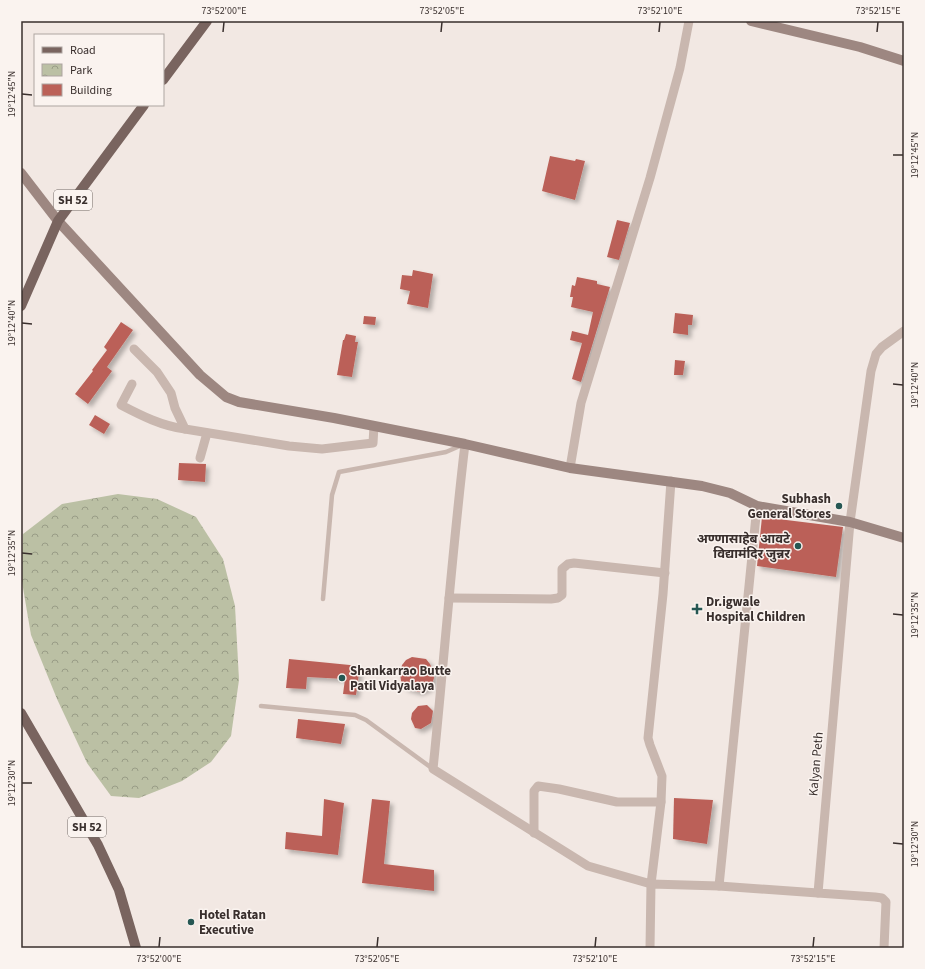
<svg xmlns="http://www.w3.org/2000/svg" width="925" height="969" viewBox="0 0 925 969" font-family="'Source Sans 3','Noto Sans Devanagari',sans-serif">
	<defs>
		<pattern id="park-crowns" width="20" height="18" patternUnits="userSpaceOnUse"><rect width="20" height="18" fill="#bbc0a4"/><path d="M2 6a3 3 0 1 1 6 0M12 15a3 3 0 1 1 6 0" fill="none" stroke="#999c86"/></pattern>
		<filter id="shadow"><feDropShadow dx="3.5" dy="3.5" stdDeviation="2" flood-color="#0004"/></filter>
	</defs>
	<rect width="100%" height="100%" fill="#f2e8e3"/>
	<path fill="url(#park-crowns)" d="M 118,494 L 157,499 L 196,517 L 223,559 L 235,606 L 239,680 L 231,736 L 211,762 L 182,781 L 139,798 L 111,796 L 87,763 L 57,699 L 31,635 L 21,576 L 23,534 L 62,504 Z"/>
	<g fill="#bb6158" filter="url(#shadow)">
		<path d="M 550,156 L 575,161 L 576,159 L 585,161 L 575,200 L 542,191 Z"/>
		<path d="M 617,220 L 630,223 L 619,260 L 607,257 Z"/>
		<path d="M 413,270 L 433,274 L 428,308 L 407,304 L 410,291 L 400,289 L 402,275 L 412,276 Z"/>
		<path d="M 577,277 L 597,281 L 597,284 L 610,287 L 581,382 L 572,379 L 582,343 L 570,340 L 572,331 L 588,335 L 593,312 L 571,307 L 573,297 L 570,297 L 572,285 L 575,286 Z"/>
		<path d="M 675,313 L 693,315 L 692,325 L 688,325 L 688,335 L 673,333 Z"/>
		<path d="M 364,316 L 376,317 L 375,325 L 363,324 Z"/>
		<path d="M 121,322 L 133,330 L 107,367 L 112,371 L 88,404 L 75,394 L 93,371 L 92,370 L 107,350 L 104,347 Z"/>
		<path d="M 346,334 L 356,336 L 355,342 L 358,342 L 352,377 L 337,375 L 343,340 L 344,340 Z"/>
		<path d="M 675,360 L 685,361 L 683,375 L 674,375 Z"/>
		<path d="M 95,415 L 110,424 L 104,434 L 89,425 Z"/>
		<path d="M 179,463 L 206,464 L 205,482 L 178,480 Z"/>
		<path d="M 762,517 L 843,527 L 836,577 L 757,566 Z"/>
		<path d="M 412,657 L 426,659 L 430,664 L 433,671 L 434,678 L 432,684 L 427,689 L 419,692 L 405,688 L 401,681 L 400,673 L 402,665 L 406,660 Z"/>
		<path d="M 289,659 L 360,666 L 356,695 L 343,694 L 345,679 L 307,677 L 306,689 L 286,688 Z"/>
		<path d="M 427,705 L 433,711 L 431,723 L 421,729 L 415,728 L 411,719 L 412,713 L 418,706 Z"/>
		<path d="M 298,719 L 345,724 L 341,744 L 296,738 Z"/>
		<path d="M 674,798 L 713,800 L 707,844 L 673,839 Z"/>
		<path d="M 324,799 L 344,803 L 338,855 L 285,849 L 286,832 L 322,836 Z"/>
		<path d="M 372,799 L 390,801 L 384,864 L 434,870 L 434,891 L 362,883 Z"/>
	</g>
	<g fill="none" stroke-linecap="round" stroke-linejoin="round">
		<g stroke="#c9b7af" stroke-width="4.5">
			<path d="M 323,599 L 332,495 L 339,472 L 446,452 L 462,445"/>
			<path d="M 261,706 L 355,715 L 366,720 L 433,769"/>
		</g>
		<g stroke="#c9b7af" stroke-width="9">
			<path d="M 134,349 L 157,372 L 171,393 L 175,408 L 185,429 L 289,446 L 322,449 L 373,443 L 374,426"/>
			<path d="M 132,384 L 121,405 C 142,416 162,426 185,429"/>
			<path d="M 465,444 C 452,552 444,661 433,769 L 588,866 L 651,884 L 661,802 L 662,776 L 650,745 L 648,738 L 663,594 L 671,481"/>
			<path d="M 200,458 L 207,433"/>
			<path d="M 570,468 L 581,403 L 650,178 L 680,68 L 689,21"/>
			<path d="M 449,598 L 551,599 L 558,598 L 562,595 L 562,569 L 568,564 L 574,563 L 665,573"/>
			<path d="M 534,833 L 534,791 L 538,786 L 559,789 L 617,802 L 661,802"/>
			<path d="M 719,886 L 757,506"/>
			<path d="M 650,948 L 651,884 L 719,886 L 818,893"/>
			<path d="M 884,948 L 886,902 L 882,898 L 875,897 L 818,893 L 850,522 L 871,371 L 876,354 L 882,347 L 904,331"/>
		</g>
		<g stroke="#9d8781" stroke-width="10">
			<path d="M 751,21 L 860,47 L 904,61"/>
			<path d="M 21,173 L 58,221 L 200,375 L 226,397 L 239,402 L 334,418 L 465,444 L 570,468 L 702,486 L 730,493 L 757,506 L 850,522 L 904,538"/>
		</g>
		<g stroke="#79645f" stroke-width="10">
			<path d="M 163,80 L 207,21"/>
			<path d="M 21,306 L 58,221 L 144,105"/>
			<path d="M 21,713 L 98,845 L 119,890 L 136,948"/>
		</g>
	</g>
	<path fill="none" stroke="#392f2d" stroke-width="1.5" d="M 223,32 L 224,22M 441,32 L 442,22M 659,32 L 660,22M 877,32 L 878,22M 22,94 L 32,95M 893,155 L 903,155M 22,323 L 32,324M 893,384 L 903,385M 22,553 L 32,554M 893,614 L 903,615M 22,783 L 32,783M 893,843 L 903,844M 159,947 L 160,937M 377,947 L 378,937M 595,947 L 596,937M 813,947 L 814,937"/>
	<g fill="#265753" stroke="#faf3ef" stroke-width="1.5">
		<circle cx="839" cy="506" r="4"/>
		<circle cx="798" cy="546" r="4"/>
		<path d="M695 603h4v4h4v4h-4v4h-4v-4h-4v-4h4z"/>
		<circle cx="342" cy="678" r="4"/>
		<circle cx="191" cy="922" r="4"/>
	</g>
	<g text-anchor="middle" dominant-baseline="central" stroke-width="3" stroke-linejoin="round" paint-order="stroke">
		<g fill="#faf3ef" stroke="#736a67" stroke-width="1">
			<rect x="54" y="190" width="38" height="20" rx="3"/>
			<rect x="68" y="817" width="38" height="20" rx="3"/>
		</g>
		<g font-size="12" font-weight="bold" fill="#392f2d">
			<text x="73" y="200">SH 52</text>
			<text x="87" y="827">SH 52</text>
		</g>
		<g font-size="13" font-weight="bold" fill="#392f2d" stroke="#faf3ef" text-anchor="start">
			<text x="831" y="499" text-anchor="end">Subhash<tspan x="831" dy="15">General Stores</tspan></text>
			<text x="790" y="539" text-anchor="end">अण्णासाहेब आवटे<tspan x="790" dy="15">विद्यामंदिर जुन्नर</tspan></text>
			<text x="706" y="602">Dr.igwale<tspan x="706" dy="15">Hospital Children</tspan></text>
			<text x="350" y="671">Shankarrao Butte<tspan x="350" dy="15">Patil Vidyalaya</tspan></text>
			<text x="199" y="915">Hotel Ratan<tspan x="199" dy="15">Executive</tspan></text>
		</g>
		<g font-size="13" fill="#392f2d" stroke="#faf3ef">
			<text transform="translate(816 764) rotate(-85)">Kalyan Peth</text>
		</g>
	</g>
	<rect width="925" height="969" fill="none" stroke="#faf3ef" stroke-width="44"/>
	<rect x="34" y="34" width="130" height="72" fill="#faf3ef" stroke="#ada5a1"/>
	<rect x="42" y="47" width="20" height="6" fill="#79645f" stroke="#ada5a1"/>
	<text x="70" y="54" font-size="12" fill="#392f2d">Road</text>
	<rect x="42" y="64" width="20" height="12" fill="url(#park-crowns)" stroke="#ada5a1"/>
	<text x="70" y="74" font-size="12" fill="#392f2d">Park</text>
	<rect x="42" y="84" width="20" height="12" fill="#bb6158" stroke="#ada5a1"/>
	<text x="70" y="94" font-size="12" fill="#392f2d">Building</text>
	<rect x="22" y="22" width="881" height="925" fill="none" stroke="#392f2d" stroke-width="1.5"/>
	<g font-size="10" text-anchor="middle" fill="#392f2d">
		<text x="224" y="14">73°52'00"E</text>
		<text x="442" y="14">73°52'05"E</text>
		<text x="660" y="14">73°52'10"E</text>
		<text x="878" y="14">73°52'15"E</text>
		<text transform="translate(11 94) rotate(-90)" y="4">19°12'45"N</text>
		<text transform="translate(914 155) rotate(-90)" y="4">19°12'45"N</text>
		<text transform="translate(11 323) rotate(-90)" y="4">19°12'40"N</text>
		<text transform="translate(914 385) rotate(-90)" y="4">19°12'40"N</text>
		<text transform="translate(11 553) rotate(-90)" y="4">19°12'35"N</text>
		<text transform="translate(914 615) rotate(-90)" y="4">19°12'35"N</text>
		<text transform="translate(11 783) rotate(-90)" y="4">19°12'30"N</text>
		<text transform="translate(914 844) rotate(-90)" y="4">19°12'30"N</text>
		<text x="159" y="962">73°52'00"E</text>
		<text x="377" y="962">73°52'05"E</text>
		<text x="595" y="962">73°52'10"E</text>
		<text x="813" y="962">73°52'15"E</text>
	</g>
</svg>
